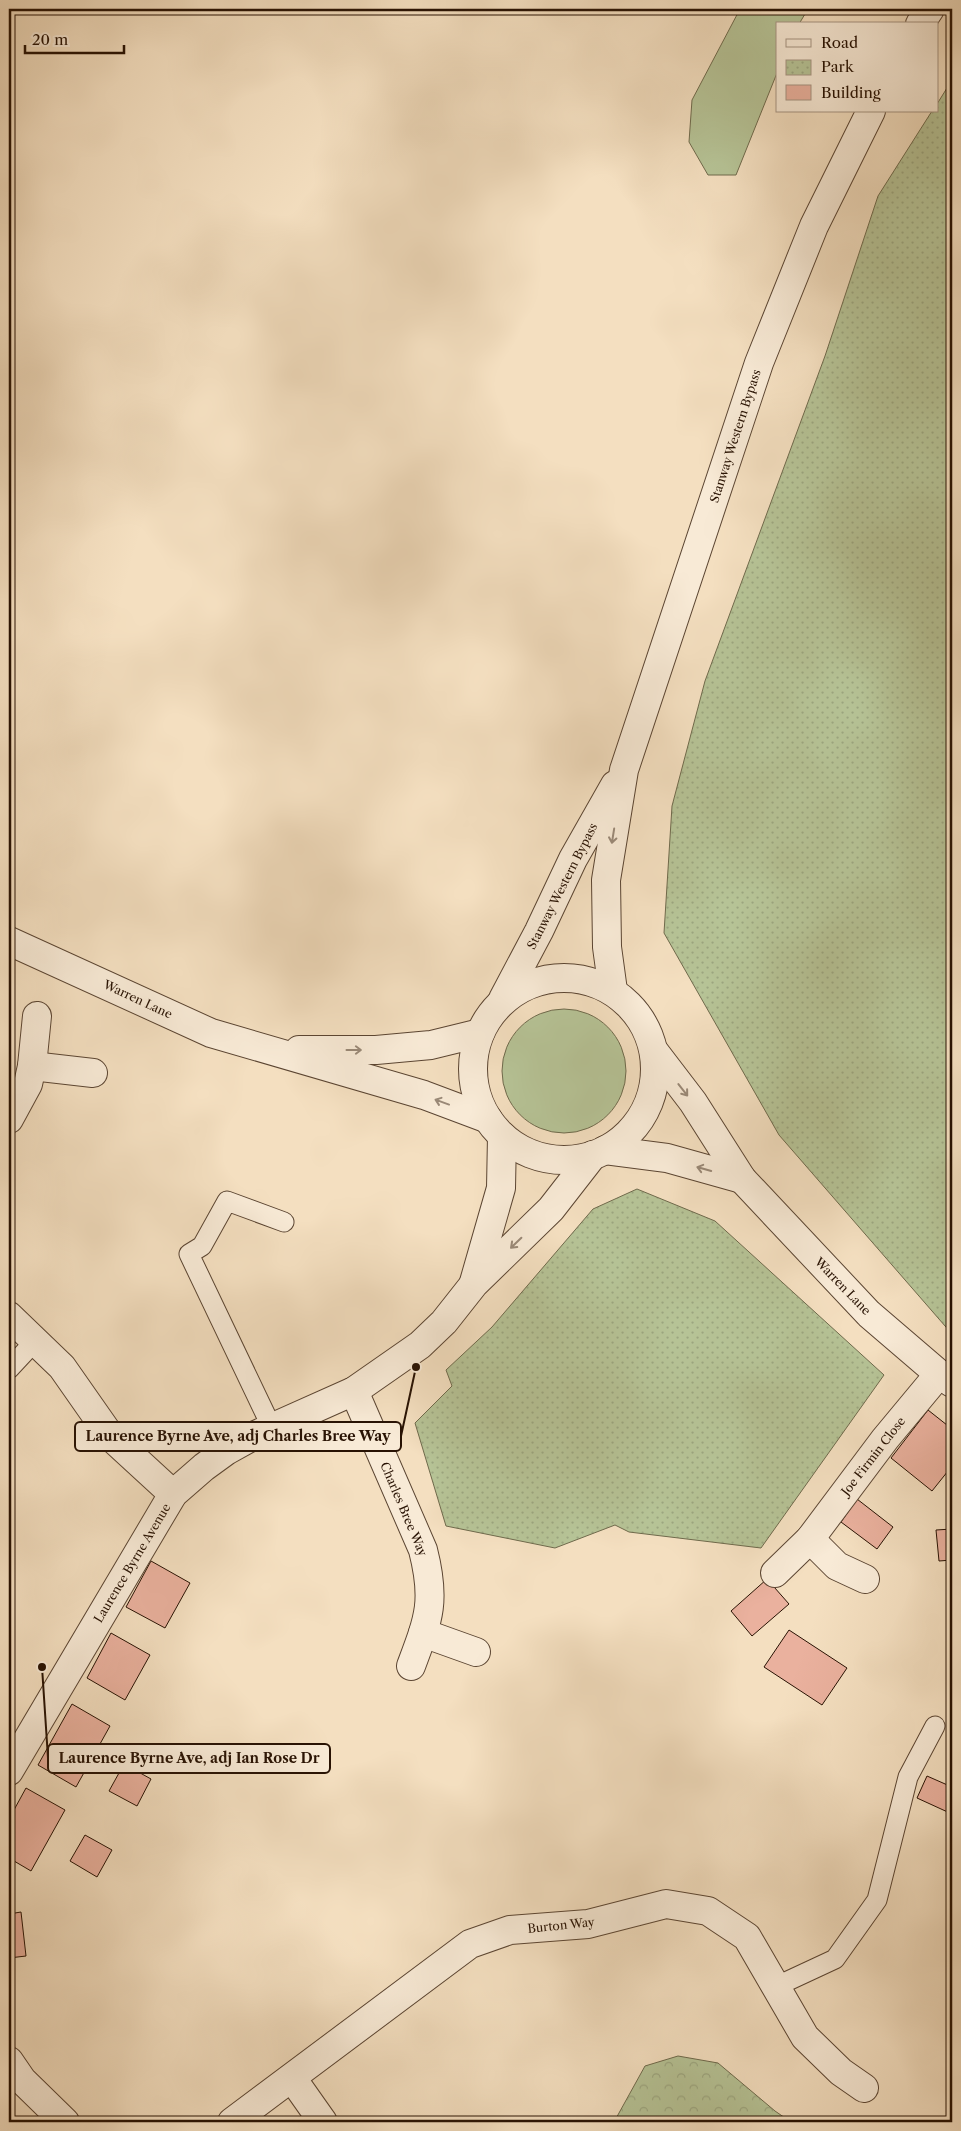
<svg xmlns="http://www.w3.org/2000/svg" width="961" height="2131" viewBox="0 0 961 2131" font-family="'Libre Caslon Text',serif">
	<defs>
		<pattern id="forest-crowns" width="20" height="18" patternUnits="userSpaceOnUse" patternTransform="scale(1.25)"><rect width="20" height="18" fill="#b6c396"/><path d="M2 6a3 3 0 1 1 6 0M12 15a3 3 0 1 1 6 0" fill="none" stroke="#9ca680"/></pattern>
		<pattern id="park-dots" width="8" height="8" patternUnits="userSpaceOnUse" patternTransform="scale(1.25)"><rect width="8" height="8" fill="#b6c396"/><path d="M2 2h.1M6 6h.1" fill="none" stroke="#9ca680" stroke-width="1.8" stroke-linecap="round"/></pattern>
	</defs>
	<rect width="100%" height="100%" fill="#f4dfc0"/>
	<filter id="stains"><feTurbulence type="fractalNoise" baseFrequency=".004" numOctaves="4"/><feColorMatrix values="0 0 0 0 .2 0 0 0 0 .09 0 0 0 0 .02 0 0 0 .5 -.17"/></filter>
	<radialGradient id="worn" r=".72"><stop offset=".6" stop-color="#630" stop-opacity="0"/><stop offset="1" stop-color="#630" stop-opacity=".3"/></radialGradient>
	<g fill="#b6c396" stroke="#6f6a4c">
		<path d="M 740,9 L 808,9 L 799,24 L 777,24 L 777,73 L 736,175 L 708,175 L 689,142 L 692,100 Z"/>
		<circle cx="564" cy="1071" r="62"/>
	</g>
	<path fill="url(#forest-crowns)" stroke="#6f6a4c" d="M 678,2056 L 718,2063 L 775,2111 L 791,2122 L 614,2122 L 645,2066 Z"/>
	<g fill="url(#park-dots)" stroke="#6f6a4c">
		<path d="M 952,80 L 952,1334 L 779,1135 L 664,933 L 672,806 L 705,681 L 825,356 L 878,196 L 932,111 L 937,111 L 937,104 Z"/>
		<path d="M 637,1189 L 715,1221 L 884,1375 L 761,1548 L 629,1532 L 615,1525 L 555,1548 L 446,1526 L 415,1423 L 452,1386 L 446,1370 L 492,1327 L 593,1209 Z"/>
	</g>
	<g fill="#eab19e" stroke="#281203">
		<path d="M 928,1410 L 952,1429 L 952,1466 L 932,1491 L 891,1458 Z"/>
		<path d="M 857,1499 L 893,1527 L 877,1549 L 841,1522 Z"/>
		<path d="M 952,1529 L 952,1560 L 939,1561 L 936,1530 Z"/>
		<path d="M 151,1561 L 190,1583 L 165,1628 L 126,1607 Z"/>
		<path d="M 767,1579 L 789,1604 L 752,1636 L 731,1611 Z"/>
		<path d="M 789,1630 L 847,1668 L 822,1705 L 764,1667 Z"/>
		<path d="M 111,1633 L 150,1655 L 125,1700 L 87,1678 Z"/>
		<path d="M 72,1704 L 110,1726 L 76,1787 L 38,1765 Z"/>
		<path d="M 124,1764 L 151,1779 L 137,1806 L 109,1791 Z"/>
		<path d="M 927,1776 L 952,1787 L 952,1814 L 917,1798 Z"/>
		<path d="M 26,1788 L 65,1810 L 31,1871 L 9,1858 L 9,1819 Z"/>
		<path d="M 85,1835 L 112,1850 L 97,1877 L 70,1861 Z"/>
		<path d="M 21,1912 L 26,1956 L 9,1958 L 9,1914 Z"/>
	</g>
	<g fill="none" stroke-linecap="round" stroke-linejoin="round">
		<g stroke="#5b4532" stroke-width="21">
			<g id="service">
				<path d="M 9,1369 L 36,1340"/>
				<path d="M 272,1428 L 189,1254 L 202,1246 L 227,1201 L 284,1222"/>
				<path d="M 777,1986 L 835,1959 L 877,1900 L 908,1777 L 935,1726"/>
			</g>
		</g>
		<g stroke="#5b4532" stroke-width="30">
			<g id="minor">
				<path d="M 32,1066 L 93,1073"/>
				<path d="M 9,1119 L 28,1084 L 32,1066 L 37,1016"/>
				<path d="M 474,1282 L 501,1188 L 502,1136"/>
				<path d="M 9,1316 L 62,1367 L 111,1437 L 173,1494"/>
				<path d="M 354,1391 L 423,1550 C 436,1601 429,1618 411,1666"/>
				<path d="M 810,1539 L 837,1566 L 865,1579"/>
				<path d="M 775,1573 L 810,1539 L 885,1439 L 939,1374"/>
				<path d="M 423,1633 L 476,1652"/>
				<path d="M 9,1771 L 173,1494 L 204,1467 L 226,1451 L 251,1437 L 354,1391 L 420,1345 L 444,1322 L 474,1284 L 551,1209 L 593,1155"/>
				<path d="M 9,2061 L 22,2080 L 65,2122"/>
				<path d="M 292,2078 L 323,2122"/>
				<path d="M 232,2122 L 470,1944 L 510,1930 L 588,1924 L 666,1904 L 708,1911 L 747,1937 L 805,2037 L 841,2072 L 864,2088"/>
			</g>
		</g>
		<g stroke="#5b4532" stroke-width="30">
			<g id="tertiary">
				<path d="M 920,24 L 930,9"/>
				<path d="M 9,941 L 211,1033 L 424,1095 L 488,1119"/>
				<circle cx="564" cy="1069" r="91"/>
				<path d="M 613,991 L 607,947 L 606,880 L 624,770 L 759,363 L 814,226 L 871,111"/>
				<path d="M 503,999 L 539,931 L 573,859 L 615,785"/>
				<path d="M 299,1050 L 376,1050 L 431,1045 L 480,1033"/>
				<path d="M 654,1051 L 693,1102 L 742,1179 L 869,1314 L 939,1374 L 952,1383"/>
				<path d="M 605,1150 L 667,1158 L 742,1179"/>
			</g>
		</g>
		<use href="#service" stroke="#f8ead6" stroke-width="19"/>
		<use href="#minor" stroke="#f8ead6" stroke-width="28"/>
		<use href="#tertiary" stroke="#f8ead6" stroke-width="28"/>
	</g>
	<defs><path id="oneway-shaft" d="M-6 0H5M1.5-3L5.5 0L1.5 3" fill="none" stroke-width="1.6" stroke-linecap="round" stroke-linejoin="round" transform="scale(1.25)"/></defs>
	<g stroke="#9a8977">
		<use href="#oneway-shaft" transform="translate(613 836) rotate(99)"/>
		<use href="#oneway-shaft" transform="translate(354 1050)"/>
		<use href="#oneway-shaft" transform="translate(683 1090) rotate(52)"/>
		<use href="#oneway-shaft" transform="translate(442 1102) rotate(-160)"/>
		<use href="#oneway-shaft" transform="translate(704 1169) rotate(-164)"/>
		<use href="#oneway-shaft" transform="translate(516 1243) rotate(136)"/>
	</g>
	<g text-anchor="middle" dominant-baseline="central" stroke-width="4.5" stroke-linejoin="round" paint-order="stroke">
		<g font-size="12" fill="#281203" stroke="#f8ead6">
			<text transform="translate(735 436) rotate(-72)">Stanway Western Bypass</text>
			<text transform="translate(562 886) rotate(-63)">Stanway Western Bypass</text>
			<text transform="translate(138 999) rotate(25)">Warren Lane</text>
			<text transform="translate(843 1286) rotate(46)">Warren Lane</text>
			<text transform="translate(873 1456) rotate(-52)">Joe Firmin Close</text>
			<text transform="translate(404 1509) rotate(67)">Charles Bree Way</text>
			<text transform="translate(132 1563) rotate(-59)">Laurence Byrne Avenue</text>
			<text transform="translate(561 1925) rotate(-6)">Burton Way</text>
		</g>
	</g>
	<path fill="none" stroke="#281203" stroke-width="2" d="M416 1367L401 1436M42 1667L48 1758"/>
	<g fill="#281203" stroke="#f8ead6" stroke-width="2">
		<circle cx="416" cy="1367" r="5"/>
		<circle cx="42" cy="1667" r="5"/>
	</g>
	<g fill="#f8ead6" stroke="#281203" stroke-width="2">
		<rect x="75" y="1422" width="326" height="29" rx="5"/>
		<rect x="48" y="1744" width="282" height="29" rx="5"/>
	</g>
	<g font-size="14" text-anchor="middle" font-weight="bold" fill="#281203">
		<text x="238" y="1441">Laurence Byrne Ave, adj Charles Bree Way</text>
		<text x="189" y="1763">Laurence Byrne Ave, adj Ian Rose Dr</text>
	</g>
	<rect width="961" height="2131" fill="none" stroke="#f4dfc0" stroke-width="30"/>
	<rect x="10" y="10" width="941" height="2111" fill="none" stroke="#281203" stroke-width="2.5"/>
	<rect x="15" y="15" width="931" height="2101" fill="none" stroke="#281203"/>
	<rect x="776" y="22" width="162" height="90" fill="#f8ead6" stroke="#a59482"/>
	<rect x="786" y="39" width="25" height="8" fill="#f8ead6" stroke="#a59482"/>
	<text x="821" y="48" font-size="15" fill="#281203">Road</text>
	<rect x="786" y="60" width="25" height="15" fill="url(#park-dots)" stroke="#a59482"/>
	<text x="821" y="72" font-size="15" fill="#281203">Park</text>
	<rect x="786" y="85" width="25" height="15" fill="#eab19e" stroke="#a59482"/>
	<text x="821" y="98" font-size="15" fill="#281203">Building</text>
	<path d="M25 45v8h99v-8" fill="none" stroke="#281203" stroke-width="2.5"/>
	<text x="32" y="45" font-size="15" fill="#281203" stroke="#f8ead6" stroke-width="4" paint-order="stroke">20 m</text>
	<rect width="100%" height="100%" filter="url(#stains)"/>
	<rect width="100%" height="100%" fill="url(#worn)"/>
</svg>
